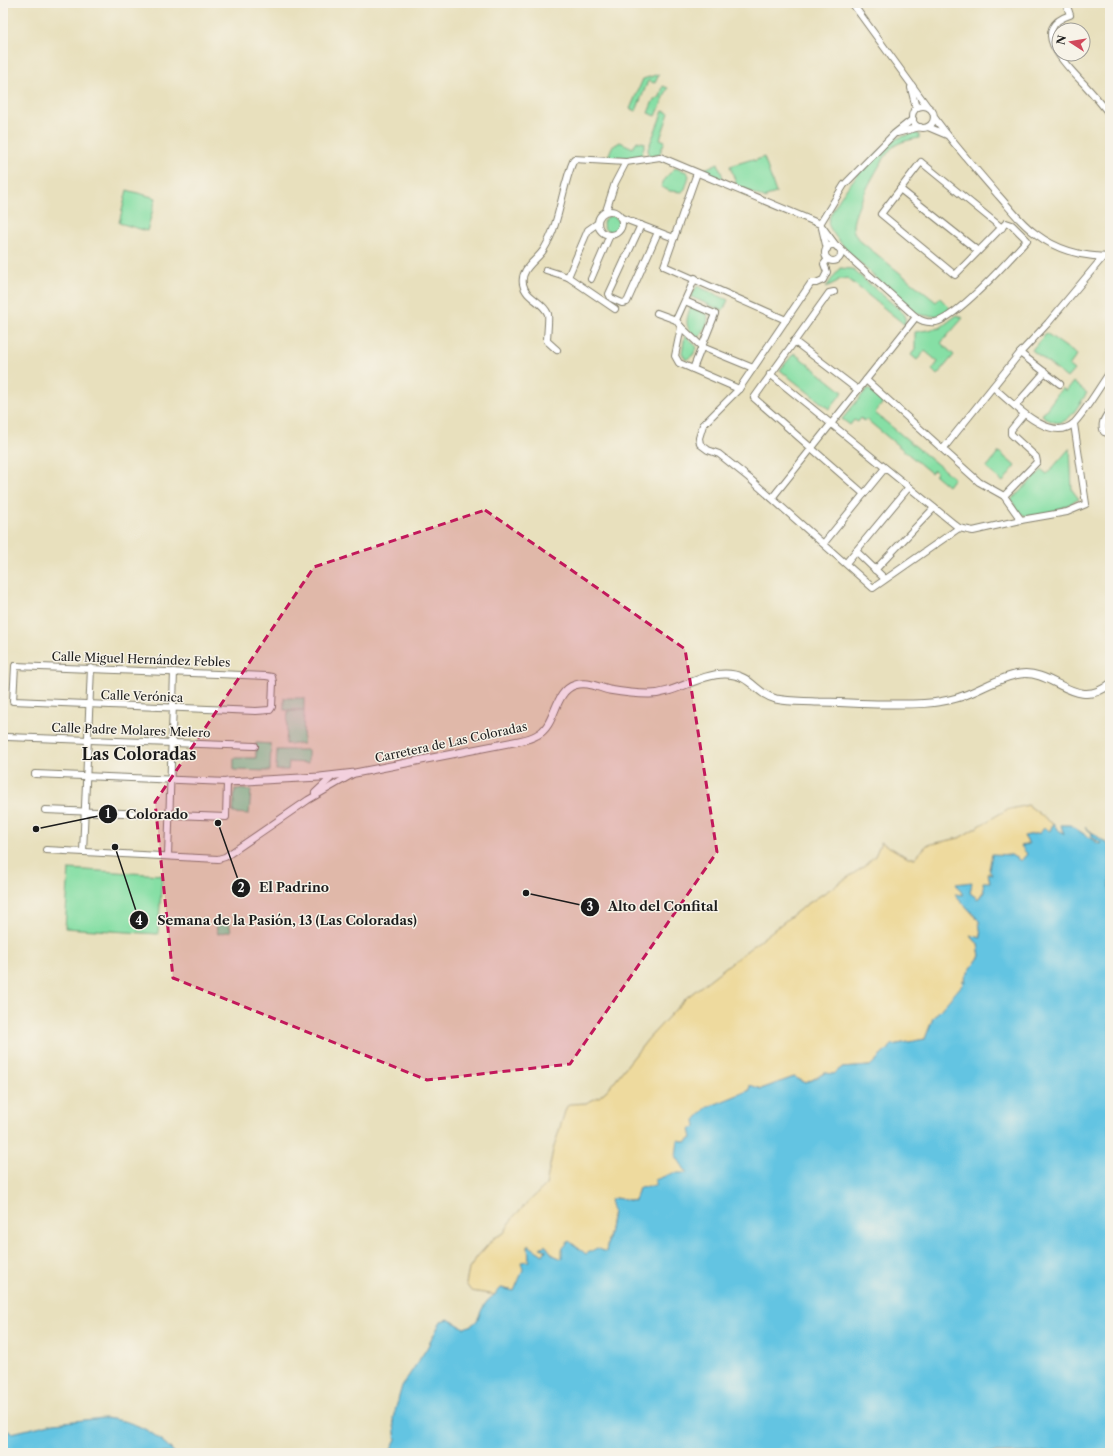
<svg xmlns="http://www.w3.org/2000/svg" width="1113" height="1456" viewBox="0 0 1113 1456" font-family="'Libre Caslon Text',serif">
	<rect width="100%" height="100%" fill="#f7f3e8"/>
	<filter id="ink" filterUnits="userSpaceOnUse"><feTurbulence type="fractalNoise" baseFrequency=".025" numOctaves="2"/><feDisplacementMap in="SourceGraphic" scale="8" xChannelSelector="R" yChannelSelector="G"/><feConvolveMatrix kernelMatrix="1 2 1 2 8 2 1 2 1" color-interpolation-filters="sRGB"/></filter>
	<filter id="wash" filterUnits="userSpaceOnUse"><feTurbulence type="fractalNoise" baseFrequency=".012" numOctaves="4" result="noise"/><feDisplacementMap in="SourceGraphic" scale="16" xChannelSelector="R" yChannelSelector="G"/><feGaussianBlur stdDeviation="0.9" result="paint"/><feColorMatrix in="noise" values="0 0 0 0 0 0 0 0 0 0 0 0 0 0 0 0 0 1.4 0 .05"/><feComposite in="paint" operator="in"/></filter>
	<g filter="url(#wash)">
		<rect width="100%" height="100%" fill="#e8e0bd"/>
		<g fill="#86dfa5" stroke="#517e60">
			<path d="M 659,74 L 655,83 L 648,81 L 636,111 L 630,109 L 643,79 Z"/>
			<path d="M 663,86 L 668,88 L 656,116 L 648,113 L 653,101 L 660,97 Z"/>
			<path d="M 663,111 L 669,113 L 660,139 L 665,141 L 659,155 L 649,156 L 648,149 Z"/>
			<path d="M 916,133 L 919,134 L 919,138 C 910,140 900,141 893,147 C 882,157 853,211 853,226 C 853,232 856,236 859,240 L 936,302 L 940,298 L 951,309 C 937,317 930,318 915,313 C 896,295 834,245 828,223 C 832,201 874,153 892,141 C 899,137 908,135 916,133 Z"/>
			<path d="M 637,141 L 645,143 L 641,157 L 607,159 L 612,147 L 620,142 L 633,148 Z"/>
			<path d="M 764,157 L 776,193 L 766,196 L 766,199 L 737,186 L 730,166 L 753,159 L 754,161 Z"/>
			<path d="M 718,163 L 724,181 L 701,171 Z"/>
			<path d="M 675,168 L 687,172 L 689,176 L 685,189 L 682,192 L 670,191 L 661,187 L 665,178 Z"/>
			<path d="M 127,190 L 156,198 L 147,231 L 119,223 Z"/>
			<circle cx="611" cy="224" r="8"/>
			<path d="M 840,268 L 852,269 L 900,310 L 905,315 L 905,325 L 847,278 L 838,280 L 838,281 L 826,287 Z"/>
			<path d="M 697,286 L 728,300 L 723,311 L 691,297 Z"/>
			<path d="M 691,305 L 707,314 C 710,323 704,330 699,338 C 683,328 686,321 691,305 Z"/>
			<path d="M 957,315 L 963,318 L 941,343 L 954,355 L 937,375 L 932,370 L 938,362 L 925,351 L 917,360 L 911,355 L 915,349 L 915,332 L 940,328 Z"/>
			<path d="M 1046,333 L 1077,355 L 1069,366 L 1074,370 L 1067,378 L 1032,350 Z"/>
			<path d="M 685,335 L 697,347 L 693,355 L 686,360 L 682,353 Z"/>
			<path d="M 794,353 L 843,392 L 829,409 L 780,370 Z"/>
			<path d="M 1073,382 L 1087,393 C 1074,411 1065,435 1042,415 L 1062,388 L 1066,391 Z"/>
			<path d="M 868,388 L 884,401 L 875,413 L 954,478 L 948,486 L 935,475 L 937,473 L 934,470 L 931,473 L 866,419 L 864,421 L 861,418 L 858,422 L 854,420 L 850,425 L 842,419 Z"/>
			<path d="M 1070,448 L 1072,490 L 1079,499 C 1067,506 1033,523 1020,513 C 1016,510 1014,503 1011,500 L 1042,470 L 1047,474 Z"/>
			<path d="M 999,452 L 1015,466 L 1003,482 L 986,468 Z"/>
			<rect x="284" y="698" width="20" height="12"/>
			<path d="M 288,711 L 304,711 L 303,744 L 286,744 Z"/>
			<path d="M 256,743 L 271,744 L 270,771 L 234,770 L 234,758 L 256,758 Z"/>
			<path d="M 277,750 L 308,750 L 308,763 L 289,762 L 288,770 L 276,770 Z"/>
			<path d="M 235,789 L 251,790 L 249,814 L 233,813 Z"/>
			<path d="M 69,869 L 162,875 L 158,934 L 65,928 Z"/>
			<path d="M 228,919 L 231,931 L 218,934 L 215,922 Z"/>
		</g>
		<path fill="#eeda9e" stroke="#857b5d" d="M 1028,805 L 1053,824 L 1050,831 L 1024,836 L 1029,845 L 1027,854 L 1021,861 L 1011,855 L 992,874 L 988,873 L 990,882 L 978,899 L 970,893 L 963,896 L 956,895 L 979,921 L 982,938 L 971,936 L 978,944 L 980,956 L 964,978 L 966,982 L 933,1018 L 925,1039 L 892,1045 L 870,1066 L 841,1068 L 834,1074 L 825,1073 L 806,1083 L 794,1077 L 761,1089 L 750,1086 L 750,1090 L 707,1108 L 692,1138 L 686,1142 L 679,1140 L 688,1173 L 655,1186 L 639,1188 L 635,1201 L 615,1198 L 606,1253 L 562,1259 L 553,1255 L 545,1245 L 541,1248 L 546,1250 L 543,1255 L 528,1246 L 529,1261 L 514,1291 L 501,1288 L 496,1295 L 471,1291 L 466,1284 L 469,1269 L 477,1257 L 494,1238 L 504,1233 L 514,1216 L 546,1185 L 553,1150 L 566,1108 L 569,1104 L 586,1103 L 599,1097 L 608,1089 L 648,1039 L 686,998 L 803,907 L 862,868 L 875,856 L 881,842 L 908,858 L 915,858 L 927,845 L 959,838 L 1006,810 Z"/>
		<g fill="#63c4e2" stroke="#40707f">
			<path d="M 1053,824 L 1064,835 L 1061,825 L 1070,825 L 1099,844 L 1101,843 L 1091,837 L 1092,833 L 1085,827 L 1110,846 L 1110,1453 L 389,1453 L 396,1439 L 393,1418 L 402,1386 L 427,1348 L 441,1321 L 448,1319 L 464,1328 C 481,1323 477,1316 485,1304 C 489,1298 496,1295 501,1288 L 514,1291 L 523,1270 L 521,1262 L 529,1261 L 528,1245 L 543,1255 L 546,1250 L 540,1248 L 545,1245 L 553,1255 L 562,1259 L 562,1249 L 569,1241 L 586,1254 L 597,1248 L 606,1252 L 613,1212 L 610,1200 L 615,1198 L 635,1201 L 639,1188 L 655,1186 L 655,1180 L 673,1173 L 687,1173 L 676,1156 L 678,1140 L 686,1142 L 692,1138 L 690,1129 L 696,1127 L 695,1120 L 706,1108 L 750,1090 L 750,1085 L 761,1089 L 794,1077 L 806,1083 L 825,1073 L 834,1074 L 841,1068 L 870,1066 L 892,1045 L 925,1039 L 933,1018 L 963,984 L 962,980 L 965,982 L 964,978 L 980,956 L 978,944 L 970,935 L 981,938 L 979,921 L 955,894 L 963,895 L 956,884 L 972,882 L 970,893 L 978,899 L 984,892 L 983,882 L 990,882 L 988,873 L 992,874 L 989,869 L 992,854 L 1011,855 L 1021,861 L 1027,854 L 1021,846 L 1029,844 L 1024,836 L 1040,833 L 1044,828 L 1050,831 Z"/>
			<path d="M 104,1418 C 136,1421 153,1431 175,1453 L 3,1453 L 3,1428 L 12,1433 L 54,1423 Z"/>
		</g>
	</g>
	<g filter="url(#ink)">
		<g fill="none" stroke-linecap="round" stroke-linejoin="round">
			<g stroke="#827e6c" stroke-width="8">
				<g id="minor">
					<path d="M 852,3 L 927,106"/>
					<path d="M 1066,3 L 1070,15 C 1027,29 1068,67 1084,84 C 1093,94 1102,104 1110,115"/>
					<path d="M 911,88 L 916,108"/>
					<circle cx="923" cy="117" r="11"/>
					<path d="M 934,117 C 954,145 976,169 998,195 C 1010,208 1021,224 1036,234 C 1057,250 1084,257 1110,257"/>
					<path d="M 928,127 L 947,135"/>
					<path d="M 897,133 L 920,127"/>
					<path d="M 697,173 L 664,266 L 786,320"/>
					<path d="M 900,189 L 978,251"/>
					<circle cx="610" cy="223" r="12"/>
					<path d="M 606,211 L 615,183 L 626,162 L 660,157 L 820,224 L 837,247"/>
					<path d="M 622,218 L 674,238"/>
					<path d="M 820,224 L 844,185 L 894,134 L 913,119"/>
					<path d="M 641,225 L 609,294 L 611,298 L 622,303 L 627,302 L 658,232"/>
					<path d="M 822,228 L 827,249"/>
					<circle cx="833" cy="253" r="8"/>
					<path d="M 839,248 L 916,317 C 921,321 929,323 936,322 C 959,316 1010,259 1027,240 L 1012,225 L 1006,223 L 955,275 L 881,214 L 921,162 L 1002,228"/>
					<path d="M 828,259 L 824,264 L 827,272 L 823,280 L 816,283 L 811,283 L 739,389 L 703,425 L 699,438 L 700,444 L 708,450 L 719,454 L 749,478 L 873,588 L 959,528"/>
					<path d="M 546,270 L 568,277 L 615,309"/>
					<path d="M 568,277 L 588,230 L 598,223"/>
					<path d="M 695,278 L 676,320 L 681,327 L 675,356 L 679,363 L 739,389"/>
					<path d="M 591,279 L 610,235"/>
					<path d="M 834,292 L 829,293 L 754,398 L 864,494"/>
					<path d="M 685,301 L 715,314 L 693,369"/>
					<path d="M 657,313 L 676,320"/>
					<path d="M 681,327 L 702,347 L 753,368"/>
					<path d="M 794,341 L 858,390"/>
					<path d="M 557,350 L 547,341 C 547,335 549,318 548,314 C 543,301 526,299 523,284 C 520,268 538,260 544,249 C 561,221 561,188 574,159 L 626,162"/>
					<path d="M 1020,353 L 1060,384"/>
					<path d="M 770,374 L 959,528 L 973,531 L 1021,520 L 1067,512 L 1086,504 L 1074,424"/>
					<path d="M 866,380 L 979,482 L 1004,496 L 1021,520"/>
					<path d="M 993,387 C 1010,401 1051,445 1074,423 C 1085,412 1100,386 1110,372"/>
					<path d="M 1015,406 L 1045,372"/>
					<path d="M 1110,410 C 1105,418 1100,423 1104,432 L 1110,434"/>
					<path d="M 943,449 L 1020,353 L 1048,323 L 1103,257"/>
					<path d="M 1004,496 L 1037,462 L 1036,457 L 1011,434 L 1011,430 L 1024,414"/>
					<path d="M 772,498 L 916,317"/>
					<path d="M 824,543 L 885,468"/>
					<path d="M 856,551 L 885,579"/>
					<path d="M 846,563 L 909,487"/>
					<path d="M 875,570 L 934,508"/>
					<path d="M 15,666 L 266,676 L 272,677 L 273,682 L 272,707 L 270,710 L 256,711 L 13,701 Z"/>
					<path d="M 7,737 L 255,746"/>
					<path d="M 35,774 L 227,782 L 226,817 L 45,810"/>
					<path d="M 315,793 L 333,776"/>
					<path d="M 46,850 L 218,859 L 225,857 L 308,800 L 353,774"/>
					<path d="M 83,852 L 91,668"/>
					<path d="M 168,856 L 174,672"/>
				</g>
			</g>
			<g stroke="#827e6c" stroke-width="9">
				<path id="tertiary" d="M 227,782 L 320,777 L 355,773 L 519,741 C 524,740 532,738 537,735 C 557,725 553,692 575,685 C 587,681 597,687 609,690 C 621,692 635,694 648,694 C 674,695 698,674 725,674 C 752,674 755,694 776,699 C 790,702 804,701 818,702 C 839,702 861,704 883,704 C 907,704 933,705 957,698 C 978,692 998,677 1020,674 C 1054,669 1076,712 1110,684"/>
			</g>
			<use href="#minor" stroke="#fff" stroke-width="6"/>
			<use href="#tertiary" stroke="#fff" stroke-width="7"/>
		</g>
	</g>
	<path fill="#c2185b" fill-opacity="0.2" stroke="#c2185b" stroke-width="3" stroke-dasharray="8 5" stroke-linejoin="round" d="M 485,510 L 685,649 L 717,852 L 570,1064 L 427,1080 L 173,978 L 155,802 L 314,567 Z"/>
	<g text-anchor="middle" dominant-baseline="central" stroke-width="3" stroke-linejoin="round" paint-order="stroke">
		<g font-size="12" fill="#1c1c1c" stroke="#f7f3e8">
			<text transform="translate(141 659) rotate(2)">Calle Miguel Hernández Febles</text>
			<text transform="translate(142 696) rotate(2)">Calle Verónica</text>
			<text transform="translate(131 730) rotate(2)">Calle Padre Molares Melero</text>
			<text transform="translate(451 742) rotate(-12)">Carretera de Las Coloradas</text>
		</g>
		<g font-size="16" font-weight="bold" fill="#1c1c1c" stroke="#f7f3e8">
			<text x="139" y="754">Las Coloradas</text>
		</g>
	</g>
	<path fill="none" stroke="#1c1c1c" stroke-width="1.5" d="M36 829L108 814M218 823L241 888M526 893L590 907M115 847L139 920"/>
	<g fill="#1c1c1c" stroke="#f7f3e8" stroke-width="1.5">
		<circle cx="36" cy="829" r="4"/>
		<circle cx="218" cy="823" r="4"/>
		<circle cx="526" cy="893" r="4"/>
		<circle cx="115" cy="847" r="4"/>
		<circle cx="108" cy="814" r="10"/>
		<circle cx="241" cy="888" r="10"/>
		<circle cx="590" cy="907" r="10"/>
		<circle cx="139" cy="920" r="10"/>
	</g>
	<g font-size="12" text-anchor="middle" font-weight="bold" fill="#fff">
		<text x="108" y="818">1</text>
		<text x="241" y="892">2</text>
		<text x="590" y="911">3</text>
		<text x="139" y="925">4</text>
	</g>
	<g font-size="13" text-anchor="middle" font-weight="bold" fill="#1c1c1c" stroke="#f7f3e8" stroke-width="3" stroke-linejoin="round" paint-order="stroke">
		<text x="157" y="819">Colorado</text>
		<text x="294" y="892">El Padrino</text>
		<text x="663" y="911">Alto del Confital</text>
		<text x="287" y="925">Semana de la Pasión, 13 (Las Coloradas)</text>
	</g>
	<rect width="1113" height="1456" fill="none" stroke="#f7f3e8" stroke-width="16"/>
	<g transform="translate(1071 42) rotate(282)"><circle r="19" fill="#f7f3e8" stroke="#9f9d96"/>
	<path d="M0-3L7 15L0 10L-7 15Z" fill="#d1495b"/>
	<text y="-6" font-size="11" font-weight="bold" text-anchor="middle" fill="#1c1c1c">N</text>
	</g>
</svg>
